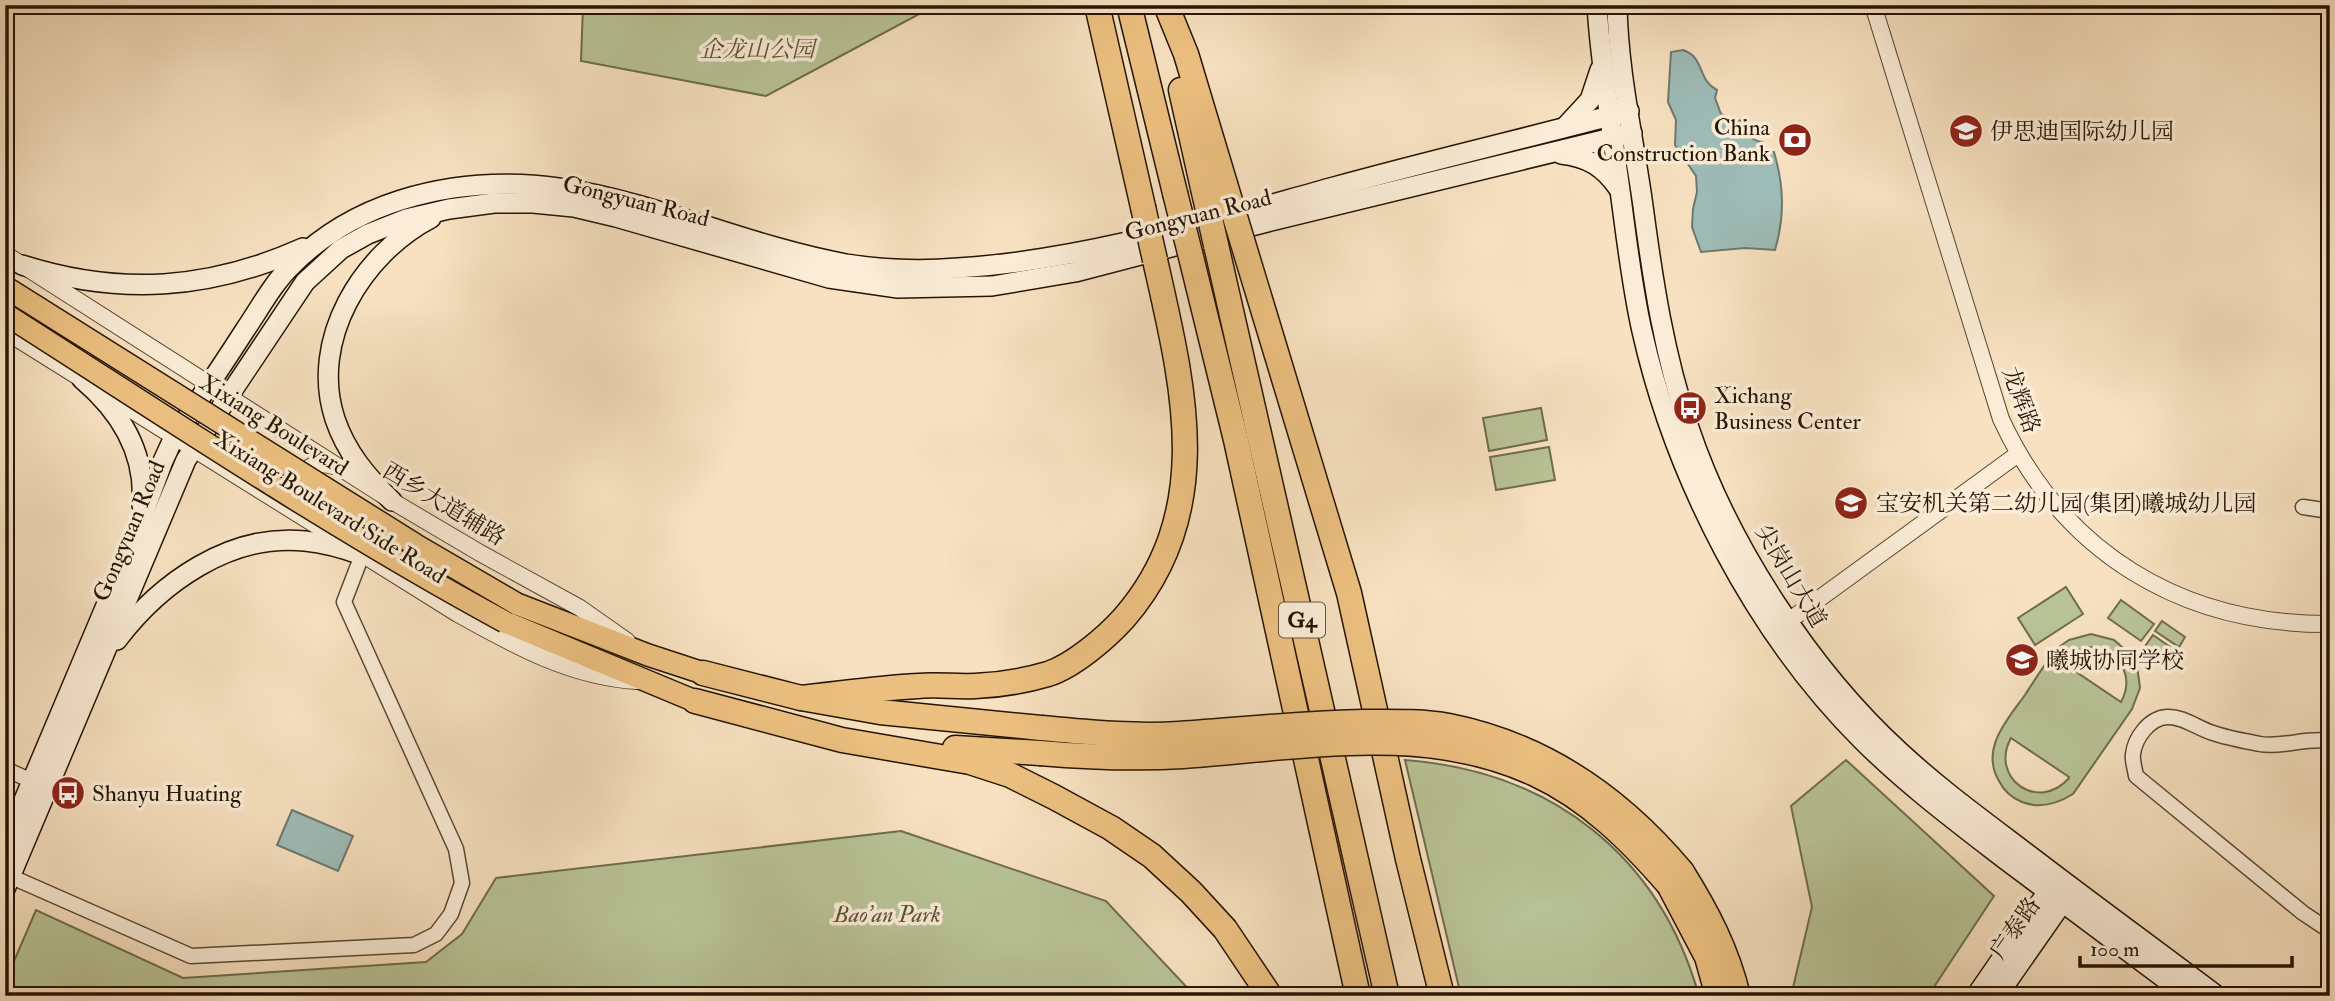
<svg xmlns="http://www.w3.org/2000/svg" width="2335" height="1001" viewBox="0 0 2335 1001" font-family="'IM FELL Double Pica','Noto Serif SC',serif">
	<rect width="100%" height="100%" fill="#f7e1c0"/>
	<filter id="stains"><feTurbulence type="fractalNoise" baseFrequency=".00286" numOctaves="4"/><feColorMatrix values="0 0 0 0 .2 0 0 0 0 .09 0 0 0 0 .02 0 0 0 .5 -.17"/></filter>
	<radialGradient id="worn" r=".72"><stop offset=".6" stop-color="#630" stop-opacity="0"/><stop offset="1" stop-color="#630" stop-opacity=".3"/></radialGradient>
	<g fill="#b8c396" stroke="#6f6c4d" stroke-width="2" fill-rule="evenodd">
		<path d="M 583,5 L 936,5 L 766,96 L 581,61 Z"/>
		<path d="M 1541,408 L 1547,440 L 1489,451 L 1483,418 Z"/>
		<path d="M 1549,447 L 1555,480 L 1496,490 L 1490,457 Z"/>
		<path d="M 2066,587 L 2083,614 L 2035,645 L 2018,618 Z"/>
		<path d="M 2121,600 L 2154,624 L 2141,641 L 2108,618 Z"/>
		<path d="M 2162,621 L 2185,637 L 2179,647 L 2155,631 Z"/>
		<path d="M 2091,634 L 2114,640 L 2131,655 L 2137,665 L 2140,688 L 2132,709 L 2073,794 C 2057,804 2040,809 2022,802 C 2012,798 2004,791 1999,781 C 1980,749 2007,720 2025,695 C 2036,678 2046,661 2059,647 L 2069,640 ZM 2091,647 C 2119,650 2135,676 2121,702 L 2063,663 L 2075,651 ZM 2011,738 L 2069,777 L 2069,778 C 2038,813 1989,778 2011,738 Z"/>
		<path d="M 2153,635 L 2176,651 L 2169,660 L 2146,645 Z"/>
		<path d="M 1405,760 C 1550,771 1659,854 1699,996 L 1461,996 Z"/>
		<path d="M 1846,760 L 1994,896 L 1928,996 L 1791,996 L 1812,907 L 1791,806 Z"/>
		<path d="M 901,831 L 1106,901 L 1195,996 L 5,996 L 5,982 L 36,910 L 183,978 L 426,962 L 462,934 L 496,878 Z"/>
	</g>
	<g fill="#9ebcb7" stroke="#6e796f" stroke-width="2">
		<path d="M 1683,50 C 1705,57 1697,80 1717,90 L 1715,98 L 1721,114 L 1735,121 L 1744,120 C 1745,132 1750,141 1763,142 L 1766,150 L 1774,152 C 1784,186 1785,216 1775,250 L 1745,248 L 1701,252 L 1692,227 L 1693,209 L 1697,192 L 1696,176 L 1675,145 L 1676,120 L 1668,102 L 1671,52 Z"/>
		<path d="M 292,810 L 353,836 L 338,871 L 277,845 Z"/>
	</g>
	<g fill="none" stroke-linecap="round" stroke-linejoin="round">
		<g stroke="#5a4833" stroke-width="17">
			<g id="minor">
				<path d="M 2303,507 L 2330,511"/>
				<path d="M 2330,741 C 2305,737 2283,748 2260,744 C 2245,741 2227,738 2213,733 C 2199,729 2183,716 2167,717 C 2149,718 2135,738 2133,754 C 2132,761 2135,769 2136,776 L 2303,913 L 2330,931"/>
				<path d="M 5,769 L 32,781"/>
				<path d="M 5,874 L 191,956 L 414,945 L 436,934 L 451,914 L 462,883 L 456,849 L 344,602 L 362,555"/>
			</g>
		</g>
		<g stroke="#5a4833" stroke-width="18">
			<g id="tertiary">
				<path d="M 1873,5 L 2001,419 C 2063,553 2182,625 2330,624"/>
				<path d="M 5,254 L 392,501 L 480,553 L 580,608 L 627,641"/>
				<path d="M 5,331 L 458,614 C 515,646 571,677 637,681"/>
				<path d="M 295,507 C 285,482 307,458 333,466"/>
				<path d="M 1779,628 L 2018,454"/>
			</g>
		</g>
		<g stroke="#261504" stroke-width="22">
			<g id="secondary">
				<path d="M 1597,5 C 1600,61 1610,114 1617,169 C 1625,223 1630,278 1642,331 C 1675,478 1755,633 1862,740 C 1905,783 1954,820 2002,857 C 2064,904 2126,950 2188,996"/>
				<path d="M 1617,5 C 1618,72 1634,140 1643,206 C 1653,281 1664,355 1689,428 C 1728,544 1810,670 1901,753 C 1939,788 1980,818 2021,849 C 2086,899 2152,947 2217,996"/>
				<path d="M 1566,126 L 1590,100 L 1600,70"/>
				<path d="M 1561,154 C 1588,157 1604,167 1619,189"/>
				<path d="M 22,265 C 120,296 209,290 303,248"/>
				<path d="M 82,379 C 121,412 146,453 142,505"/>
				<path d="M 392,501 C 367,477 346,452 335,419 C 309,340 362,254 431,218"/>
				<path d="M 117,640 C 160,583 230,533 305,541 C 325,543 343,548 362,555"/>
				<path d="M 5,845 L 132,544 L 163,461 L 174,437 C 198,401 222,366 245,330 C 260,308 273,283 292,265 C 323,234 360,213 401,200 C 565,149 690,235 846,264 C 883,270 921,271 958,268 C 1086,260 1211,221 1334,187 C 1432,160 1531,137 1629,111"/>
				<path d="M 5,889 L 186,460 L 305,282 L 341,249 L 368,234 L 406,219 L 449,209 L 494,203 L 533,203 L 574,207 L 616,217 L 829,278 L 898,288 L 992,286 L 1075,272 L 1263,223 L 1632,133"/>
				<path d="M 1976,996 L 2055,881"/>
				<path d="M 1997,996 L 2069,893"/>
			</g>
		</g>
		<g stroke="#261504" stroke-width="24">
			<g id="primary">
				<path d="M 517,604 L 648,655 L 703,673"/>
				<path d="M 505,622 L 695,701"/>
			</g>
		</g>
		<g stroke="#261504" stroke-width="27">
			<g id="motorway">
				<path d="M 1097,5 L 1143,207"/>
				<path d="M 1129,5 L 1175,193"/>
				<path d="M 1166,5 L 1186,54 L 1225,184"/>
				<path d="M 1181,90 L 1203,188"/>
				<path d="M 1242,240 L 1349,593 L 1408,859 L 1442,996"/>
				<path d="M 1216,245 L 1387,996"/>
				<path d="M 1190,253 L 1236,440 L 1358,996"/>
				<path d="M 703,673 L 801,698 L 880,712 L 1041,728"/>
				<path d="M 801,698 C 839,694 878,688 917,686 C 936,684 956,687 975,686 C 1000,685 1024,681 1048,674 C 1073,666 1106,638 1124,618 C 1217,511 1183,385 1155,260"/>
				<path d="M 695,701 L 842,740 L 970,762 L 1010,775 L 1054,797 L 1111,828 L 1152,856 L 1191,892 L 1225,929 L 1270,996"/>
				<path d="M 955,748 L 1040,753"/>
				<path d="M 1682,872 C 1707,912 1727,950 1738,996"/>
				<path d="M 1669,885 L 1707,957 L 1718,996"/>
			</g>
		</g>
		<use href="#minor" stroke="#faecd6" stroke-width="14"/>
		<use href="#tertiary" stroke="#faecd6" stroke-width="16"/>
		<use href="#secondary" stroke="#faecd6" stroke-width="19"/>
		<use href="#primary" stroke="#ecc080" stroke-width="21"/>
		<use href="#motorway" stroke="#ecc080" stroke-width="24"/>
		<g stroke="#261504" stroke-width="24" stroke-linecap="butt">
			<g id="primary-bridge">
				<path d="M 5,287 L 416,545 L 517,604"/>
				<path d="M 5,314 C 170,419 333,529 505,622"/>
			</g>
		</g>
		<g stroke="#261504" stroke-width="27" stroke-linecap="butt">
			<g id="motorway-bridge">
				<path d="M 1225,184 L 1242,240"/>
				<path d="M 1203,188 L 1216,245"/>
				<path d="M 1175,193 L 1190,253"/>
				<path d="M 1143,207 L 1155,260"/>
				<path d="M 1041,728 C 1087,732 1132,737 1179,734 C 1241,730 1302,723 1364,722 C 1392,722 1421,721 1449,726 C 1544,745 1621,799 1682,872"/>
				<path d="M 1040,753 C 1088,757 1135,759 1183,756 C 1300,748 1424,722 1535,774 C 1589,799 1631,841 1669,885"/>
			</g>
		</g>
		<use href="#primary-bridge" stroke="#ecc080" stroke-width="21"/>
		<use href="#motorway-bridge" stroke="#ecc080" stroke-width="24"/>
	</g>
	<defs>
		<g id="school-disc" transform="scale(1.75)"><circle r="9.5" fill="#8f2418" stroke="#faecd6"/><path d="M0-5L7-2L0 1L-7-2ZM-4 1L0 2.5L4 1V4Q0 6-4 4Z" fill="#fff"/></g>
		<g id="bank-disc" transform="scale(1.75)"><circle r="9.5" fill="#8f2418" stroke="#faecd6"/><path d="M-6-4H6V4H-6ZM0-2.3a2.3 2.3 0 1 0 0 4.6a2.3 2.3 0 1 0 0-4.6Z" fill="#fff"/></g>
		<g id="bus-disc" transform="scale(1.75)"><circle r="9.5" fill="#8f2418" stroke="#faecd6"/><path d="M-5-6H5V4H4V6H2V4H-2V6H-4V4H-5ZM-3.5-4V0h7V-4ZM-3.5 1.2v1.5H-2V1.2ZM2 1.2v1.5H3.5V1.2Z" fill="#fff"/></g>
	</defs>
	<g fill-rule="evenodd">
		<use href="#school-disc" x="1966" y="131"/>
		<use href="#bank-disc" x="1795" y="140"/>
		<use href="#bus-disc" x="1690" y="408"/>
		<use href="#school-disc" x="1851" y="503"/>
		<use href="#school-disc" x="2022" y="660"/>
		<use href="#bus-disc" x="68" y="793"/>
	</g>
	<g text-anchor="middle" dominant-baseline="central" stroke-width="7" stroke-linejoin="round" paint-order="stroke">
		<rect fill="#faecd6" stroke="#665643" stroke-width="2" x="1279" y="602.5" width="46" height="35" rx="5"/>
		<g font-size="21" font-weight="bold" fill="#261504">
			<text x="1302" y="620">G4</text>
		</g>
		<g font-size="23" font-style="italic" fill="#595237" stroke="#faecd6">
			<text x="757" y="49">企龙山公园</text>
			<text x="887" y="914">Bao’an Park</text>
		</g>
		<g font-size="23" fill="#261504" stroke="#faecd6" text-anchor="start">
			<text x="1770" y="127" text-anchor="end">China<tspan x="1770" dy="26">Construction Bank</tspan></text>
			<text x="1990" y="131">伊思迪国际幼儿园</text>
			<text x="1714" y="395">Xichang<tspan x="1714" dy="26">Business Center</tspan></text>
			<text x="1876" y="503">宝安机关第二幼儿园(集团)曦城幼儿园</text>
			<text x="2046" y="660">曦城协同学校</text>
			<text x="92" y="793">Shanyu Huating</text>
		</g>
		<g font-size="23" fill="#261504" stroke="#faecd6">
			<text transform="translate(636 201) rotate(14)">Gongyuan Road</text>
			<text transform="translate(1198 215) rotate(-14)">Gongyuan Road</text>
			<text transform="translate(2021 400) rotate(70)">龙辉路</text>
			<text transform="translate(274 425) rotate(32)">Xixiang Boulevard</text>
			<text transform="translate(444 504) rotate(31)">西乡大道辅路</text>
			<text transform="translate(330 507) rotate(32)">Xixiang Boulevard Side Road</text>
			<text transform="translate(129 531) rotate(-67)">Gongyuan Road</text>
			<text transform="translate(1791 576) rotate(59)">尖岗山大道</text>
			<text transform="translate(2015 928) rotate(-55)">广泰路</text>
		</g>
	</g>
	<rect width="2335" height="1001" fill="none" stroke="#f7e1c0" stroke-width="28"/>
	<rect x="7" y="7" width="2321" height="987" fill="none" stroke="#261504" stroke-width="3.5"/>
	<rect x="14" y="14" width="2307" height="973" fill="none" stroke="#261504" stroke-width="2"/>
	<path d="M2080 956v10h212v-10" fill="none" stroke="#261504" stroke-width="3.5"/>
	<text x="2090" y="956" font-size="21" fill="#261504" stroke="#faecd6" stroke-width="5" paint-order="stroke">100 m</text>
	<rect width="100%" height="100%" filter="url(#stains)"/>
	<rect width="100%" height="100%" fill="url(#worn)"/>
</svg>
